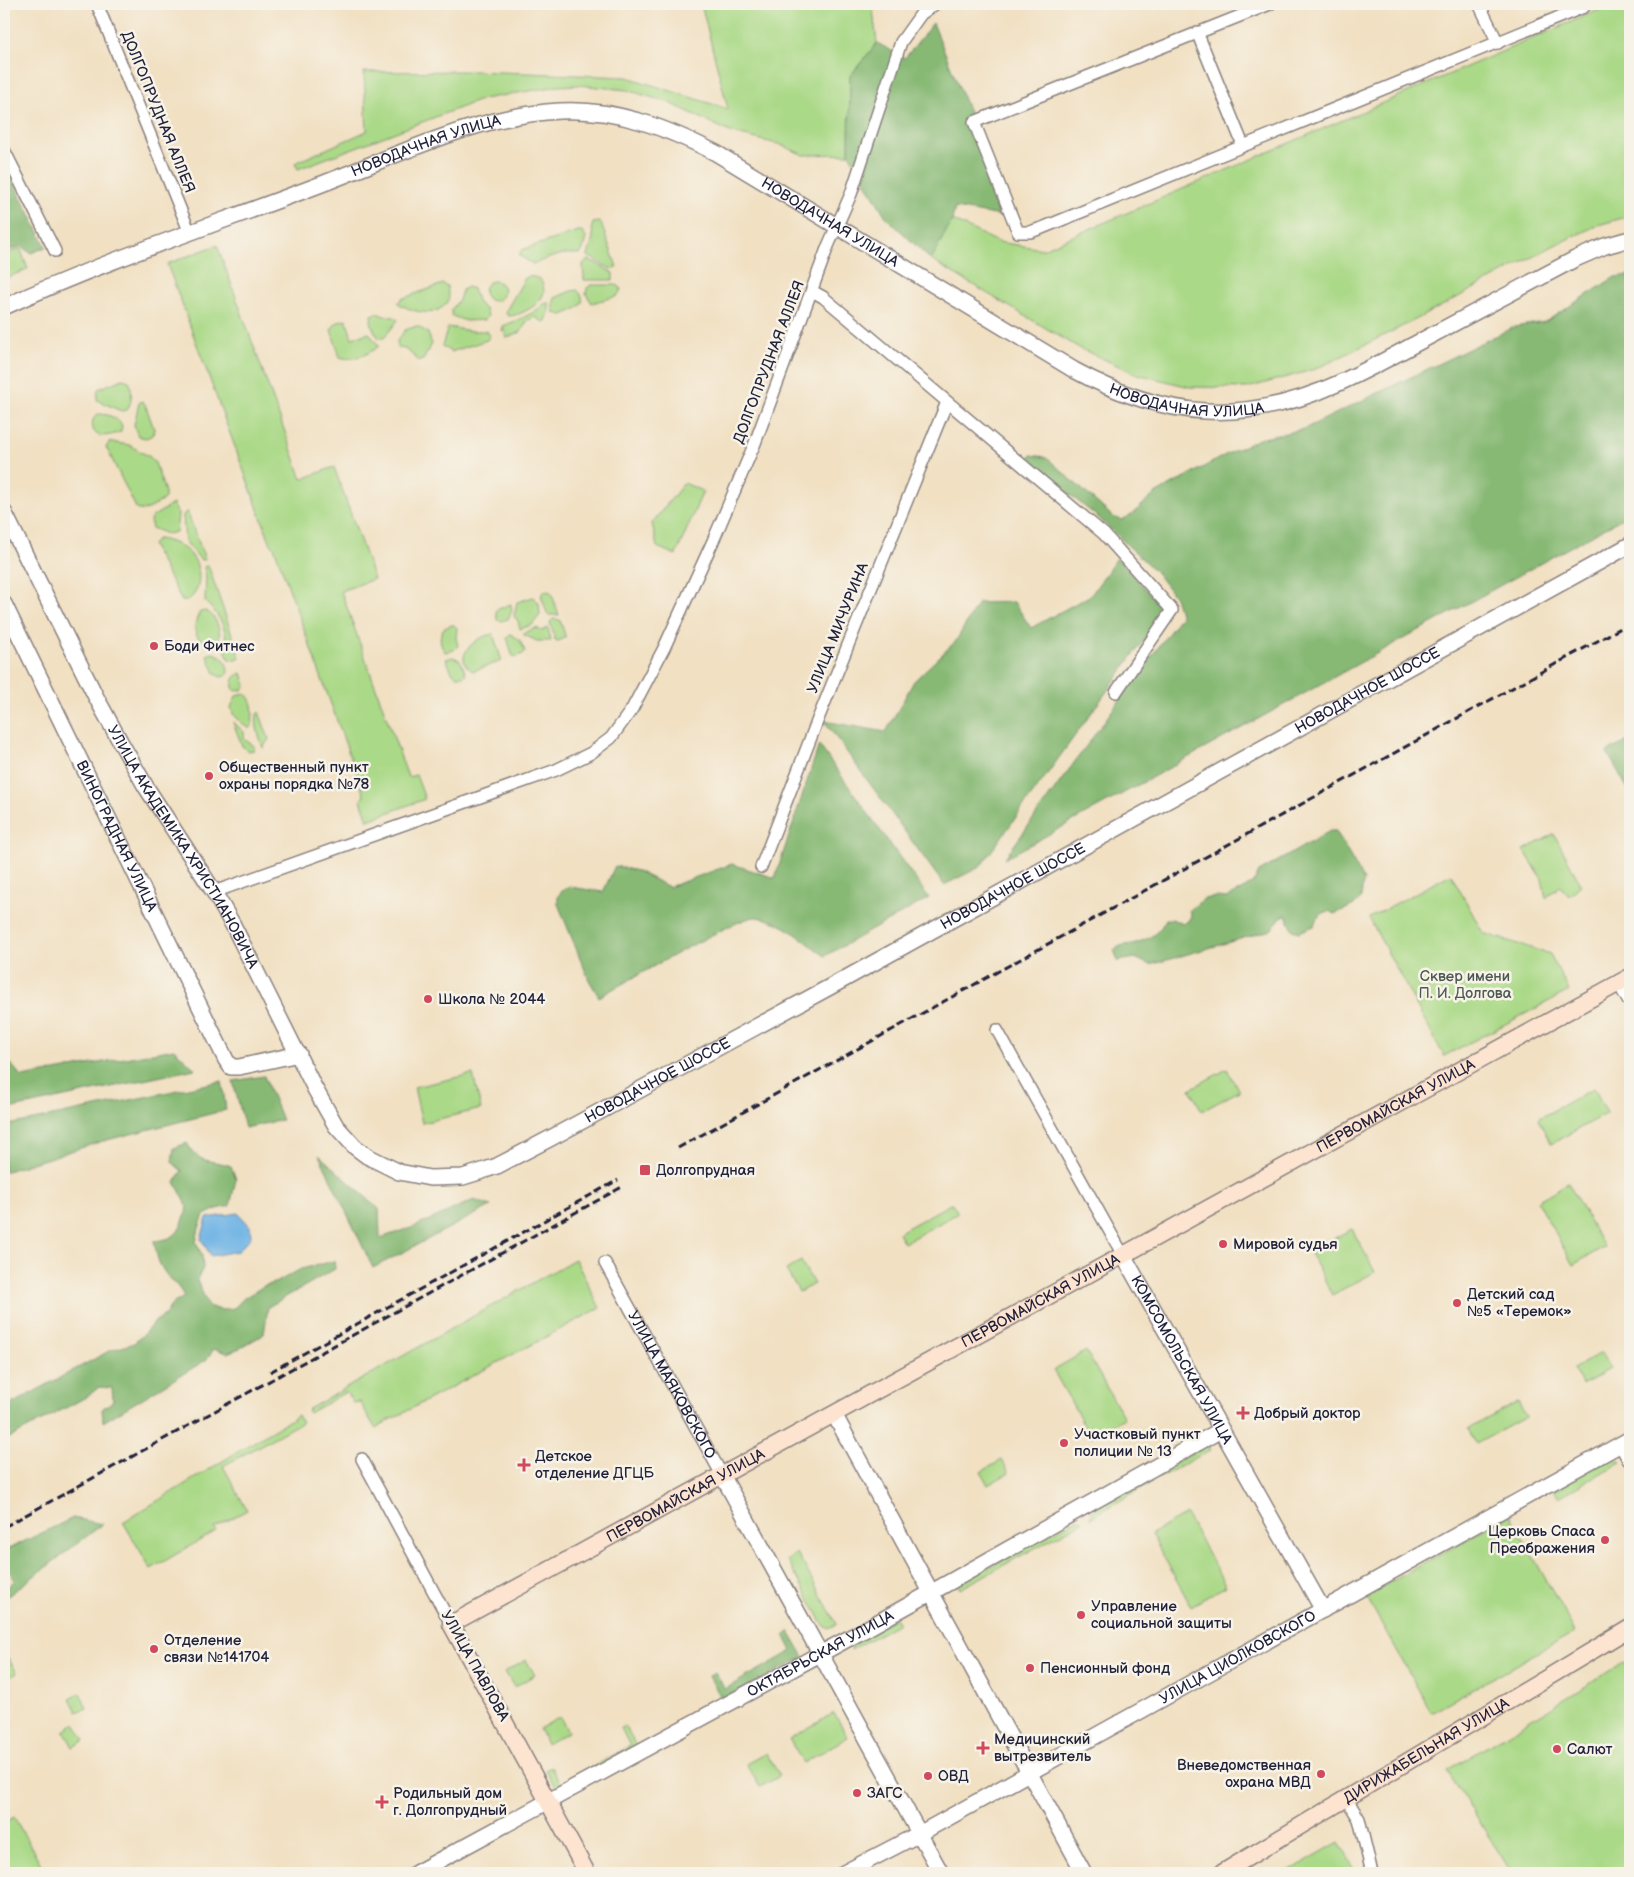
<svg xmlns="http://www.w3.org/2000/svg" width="1634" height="1877" viewBox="0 0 1634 1877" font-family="'Balsamiq Sans',sans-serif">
	<rect width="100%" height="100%" fill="#f7f3e8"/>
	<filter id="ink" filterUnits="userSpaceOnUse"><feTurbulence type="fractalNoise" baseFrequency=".02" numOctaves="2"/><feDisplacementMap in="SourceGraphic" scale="10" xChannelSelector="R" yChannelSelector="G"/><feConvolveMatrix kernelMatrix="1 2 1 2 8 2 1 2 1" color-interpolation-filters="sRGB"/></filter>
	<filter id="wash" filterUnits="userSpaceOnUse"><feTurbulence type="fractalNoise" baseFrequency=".0096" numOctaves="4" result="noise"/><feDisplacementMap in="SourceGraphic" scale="20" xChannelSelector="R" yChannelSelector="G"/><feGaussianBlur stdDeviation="1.12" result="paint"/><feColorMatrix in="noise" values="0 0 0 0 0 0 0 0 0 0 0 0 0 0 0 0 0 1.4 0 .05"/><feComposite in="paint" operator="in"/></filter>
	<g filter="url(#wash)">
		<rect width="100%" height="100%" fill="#f1e0c2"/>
		<g fill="#aad987" stroke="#667e61">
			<path d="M 701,4 L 911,4 L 886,6 L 873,10 L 877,43 L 850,76 L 849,154 L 804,155 L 778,144 L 732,133 L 670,103 L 627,90 L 578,85 L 558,86 L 483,99 L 298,169 L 295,163 L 367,131 L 364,72 L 474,71 L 627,77 L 728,109 Z"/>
			<path d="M 1599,4 L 1630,4 L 1630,216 L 1598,225 L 1555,245 L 1419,318 L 1316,369 L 1247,388 L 1190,387 L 1137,374 L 1081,349 L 931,260 L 952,220 L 998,242 L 1043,249 L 1601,9 Z"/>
			<path d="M 599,222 L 601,223 L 617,267 L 611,269 L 588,256 L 593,238 L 592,226 L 593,223 Z"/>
			<path d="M 578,231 L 582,231 L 586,238 L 582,252 L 580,254 C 559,252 551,258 533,264 L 520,256 L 520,252 L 522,250 Z"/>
			<path d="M 217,245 L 302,479 L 334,467 L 374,579 L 341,591 L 408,777 L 416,775 L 425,799 L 368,820 L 361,800 L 364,795 L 274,547 L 271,544 L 167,264 Z"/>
			<path d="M 20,248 L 28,269 L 4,279 L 4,255 Z"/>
			<path d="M 588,260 L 596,263 L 613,273 L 613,280 L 584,280 L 583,264 Z"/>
			<path d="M 530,276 L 540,279 C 543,284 545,290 543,295 C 539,306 519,316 508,316 L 506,313 L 507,309 L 525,278 Z"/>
			<circle cx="494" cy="291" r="10"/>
			<path d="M 443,284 L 447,286 L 449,299 C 439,319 413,313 398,303 L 401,299 Z"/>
			<path d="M 591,285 L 617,285 L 621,288 L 620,292 L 617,296 L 592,303 L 586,294 L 587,288 Z"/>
			<path d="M 467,287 L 473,289 L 478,303 L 486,310 L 488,316 L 485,320 L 466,321 L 452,316 L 451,310 L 459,300 L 462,290 Z"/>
			<path d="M 577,290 C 592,304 573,311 562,315 L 555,313 L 553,304 L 555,298 L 571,291 Z"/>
			<path d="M 549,303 L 549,313 L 545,323 L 535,317 L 527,321 L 521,332 L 506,338 L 505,330 L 502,331 L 503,326 C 515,321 527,317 538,309 C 542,306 543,303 549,303 Z"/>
			<path d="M 377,313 L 384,316 L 394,317 L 398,320 L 384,338 L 379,338 C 374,332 369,322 372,315 Z"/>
			<path d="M 346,319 L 352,338 L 369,333 L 379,346 C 369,354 353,362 340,357 L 331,330 L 336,323 Z"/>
			<path d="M 417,326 L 428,333 L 432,344 L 423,360 L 419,361 L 407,350 L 398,347 L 397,341 L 405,330 Z"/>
			<path d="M 448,327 L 471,331 L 487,331 L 490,336 L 487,340 L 451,352 L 442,346 Z"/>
			<path d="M 123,379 L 129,381 C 133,389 132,403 127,410 L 121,411 L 97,400 L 98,389 Z"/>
			<path d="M 142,401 L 145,404 L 154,429 L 153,435 L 146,438 L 138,436 L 134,425 L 139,403 Z"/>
			<path d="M 98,414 C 108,414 116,417 122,425 L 121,432 C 116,434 107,436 101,436 C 90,434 90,418 98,414 Z"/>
			<path d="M 110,442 L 129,445 L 150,457 L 155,463 L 165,492 L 165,498 L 163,500 L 151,508 L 145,510 L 138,510 L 136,508 L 106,447 Z"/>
			<path d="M 684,483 L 703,491 L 676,555 L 657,547 L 652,523 Z"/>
			<path d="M 173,504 L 178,514 L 176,532 L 167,534 L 152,528 L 150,521 L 152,517 Z"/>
			<path d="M 187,511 L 205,559 L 201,560 L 185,541 L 183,515 Z"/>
			<path d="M 157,539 C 167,539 186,547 192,556 C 202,569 202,593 186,601 L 182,601 L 152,545 Z"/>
			<path d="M 208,565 L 240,658 L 230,660 C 224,651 226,647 226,637 C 224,622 216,612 205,602 L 206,577 L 204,567 Z"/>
			<path d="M 545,591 L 551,592 L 559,615 L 549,615 L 547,613 L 541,595 Z"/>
			<path d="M 533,597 L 539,603 L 540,615 L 532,625 L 520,629 L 518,621 L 514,616 L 517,602 Z"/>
			<path d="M 511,604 L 512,611 L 508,619 L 502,621 L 497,620 L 496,610 Z"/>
			<path d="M 206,611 C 216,616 221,629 219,640 L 213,645 C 194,643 191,626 200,612 Z"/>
			<path d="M 553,619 L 560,620 L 565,635 L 565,638 L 558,641 L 555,640 L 550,622 Z"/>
			<path d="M 452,625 L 454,625 L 457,628 L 456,638 L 458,646 L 454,650 L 445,652 C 440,644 438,636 444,628 Z"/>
			<path d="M 536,628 L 542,631 L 548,628 L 551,641 L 537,641 L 524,635 L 524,633 Z"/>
			<path d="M 493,634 L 502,661 L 473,671 C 450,658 476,636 493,634 Z"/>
			<path d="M 510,634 L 519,639 L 525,651 L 523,654 L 515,657 L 512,655 L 507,637 Z"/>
			<path d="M 212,653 C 223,655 227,661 228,672 L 226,676 L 220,677 L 215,673 L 207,655 Z"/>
			<path d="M 453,657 L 460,660 L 466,674 L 463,676 L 457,676 L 452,672 L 446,659 Z"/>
			<path d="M 242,673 L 246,686 L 242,690 L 236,691 L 233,688 C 232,681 234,676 242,673 Z"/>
			<path d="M 244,693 C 255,700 253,715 252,726 L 249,728 L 246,727 L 233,714 L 231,707 L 236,696 Z"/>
			<path d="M 259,712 L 269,739 L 263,748 C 259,734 255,729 257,714 Z"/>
			<path d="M 233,722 L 244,732 L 244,739 L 254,746 L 254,750 L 248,751 L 242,746 Z"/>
			<path d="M 1554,834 L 1581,885 L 1569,896 L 1560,886 L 1546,898 L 1542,879 L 1524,850 Z"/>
			<path d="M 1451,874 L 1483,933 L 1550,954 L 1569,991 L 1444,1056 L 1369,918 Z"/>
			<path d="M 1227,1069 L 1239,1091 L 1202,1111 L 1190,1089 Z"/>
			<path d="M 473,1074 L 481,1109 L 422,1123 L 414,1087 Z"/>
			<path d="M 1594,1088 L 1607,1113 L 1551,1144 L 1538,1119 Z"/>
			<path d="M 1568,1183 L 1604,1247 L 1573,1265 L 1537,1201 Z"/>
			<path d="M 952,1203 L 958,1213 L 904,1243 L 898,1233 Z"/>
			<path d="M 1352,1229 L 1375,1272 L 1332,1295 L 1309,1251 Z"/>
			<path d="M 575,1259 L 600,1308 L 375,1428 L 360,1402 L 353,1403 L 346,1392 L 309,1413 L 307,1410 Z"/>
			<path d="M 801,1261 L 814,1284 L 799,1292 L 786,1270 Z"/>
			<path d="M 1086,1351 L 1124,1418 L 1091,1437 L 1053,1370 Z"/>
			<path d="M 1601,1353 L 1610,1369 L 1582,1385 L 1573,1369 Z"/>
			<path d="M 1518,1402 L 1526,1417 L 1476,1444 L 1468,1429 Z"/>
			<path d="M 298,1415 L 302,1422 L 223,1466 L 247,1510 L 214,1528 L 216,1531 L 151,1569 L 123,1522 Z"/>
			<path d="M 1207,1445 L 1210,1450 L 1159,1478 L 1159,1472 Z"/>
			<path d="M 1614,1458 L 1621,1462 L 1559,1497 L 1554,1490 L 1607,1460 Z"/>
			<path d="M 1002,1460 L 1009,1473 L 988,1485 L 981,1472 Z"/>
			<path d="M 1146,1480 L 1152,1482 L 1090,1518 L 1092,1511 Z"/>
			<path d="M 1186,1514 L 1226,1586 L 1191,1606 L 1151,1534 Z"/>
			<path d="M 1510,1515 L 1575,1632 L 1431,1712 L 1366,1596 Z"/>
			<path d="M 1077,1519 L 1080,1519 L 1083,1522 L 960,1589 L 958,1584 Z"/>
			<path d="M 797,1553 L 837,1624 L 829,1629 L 825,1627 L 787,1560 Z"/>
			<path d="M 895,1618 L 899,1623 L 851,1650 L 852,1643 Z"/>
			<path d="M 4,1651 L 17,1673 L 4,1681 Z"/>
			<path d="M 1630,1659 L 1630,1873 L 1512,1873 L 1447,1771 Z"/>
			<path d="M 526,1660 L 535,1675 L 514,1687 L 505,1672 Z"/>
			<path d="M 80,1693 L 87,1708 L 77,1712 L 70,1698 Z"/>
			<path d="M 834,1713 L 848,1737 L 803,1763 L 789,1739 Z"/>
			<path d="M 560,1717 L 568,1732 L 547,1744 L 539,1729 Z"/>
			<path d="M 75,1724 L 85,1740 L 73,1747 L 64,1731 Z"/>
			<path d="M 625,1726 L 637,1748 L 558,1790 L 545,1770 L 551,1767 L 561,1785 L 630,1746 L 621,1728 Z"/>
			<path d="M 766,1753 L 780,1776 L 760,1787 L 746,1764 Z"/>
			<path d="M 14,1817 L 46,1873 L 6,1873 L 4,1869 L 4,1823 Z"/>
			<path d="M 1339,1842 L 1357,1873 L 1285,1873 Z"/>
		</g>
		<g fill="#87b974" stroke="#546e58">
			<path d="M 933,23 L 1012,218 L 955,208 L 952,220 L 931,260 L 886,217 L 849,154 L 850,76 L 877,43 L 905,58 Z"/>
			<path d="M 4,163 L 46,247 L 31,253 L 20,246 L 4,252 Z"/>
			<path d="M 1630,275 L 1630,514 L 1004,859 L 1181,616 L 1175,597 L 1155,571 L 1099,518 L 1026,460 L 1031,455 L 1046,457 L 1113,517 L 1122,520 L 1131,515 L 1155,494 L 1227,454 L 1259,439 L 1304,429 L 1514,327 L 1545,322 L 1615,277 Z"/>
			<path d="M 1117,558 L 1165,611 L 980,867 L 944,885 L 824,721 L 886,732 L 914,681 L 956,641 L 978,603 L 1014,602 L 1031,628 L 1091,595 Z"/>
			<path d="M 1630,740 L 1630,793 L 1607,752 Z"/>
			<path d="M 819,745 L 929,898 L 825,956 C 804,941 783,920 756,917 C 741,915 621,985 599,997 L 589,980 L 558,904 L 558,896 L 563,890 L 570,887 L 603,892 L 615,866 L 637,871 L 669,887 L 732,864 L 775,878 Z"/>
			<path d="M 1330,831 L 1336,831 L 1364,881 C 1362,887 1362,892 1361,897 C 1359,905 1341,911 1334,914 L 1329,911 C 1320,914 1316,917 1314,926 L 1299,932 L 1293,930 L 1286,915 L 1281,917 L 1271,930 L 1150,965 L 1135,958 L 1118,961 L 1114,950 C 1123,943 1126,946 1136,943 C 1151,938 1159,933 1166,919 L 1172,919 L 1183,924 L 1188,921 L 1191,916 L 1189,910 L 1204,899 L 1215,897 L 1227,898 L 1248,886 L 1253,883 L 1259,872 Z"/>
			<path d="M 174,1049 L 195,1069 L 4,1110 L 4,1056 L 22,1077 Z"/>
			<path d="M 264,1076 L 282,1120 L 245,1128 L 233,1081 Z"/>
			<path d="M 222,1081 L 226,1110 L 103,1141 L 4,1172 L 4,1126 Z"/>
			<path d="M 187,1143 C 200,1166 209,1158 231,1166 L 236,1179 L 230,1206 L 217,1209 L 204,1215 L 199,1228 L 196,1242 L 202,1255 L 203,1268 L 197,1280 L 208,1306 L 221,1310 L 234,1308 L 244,1298 L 264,1286 L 277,1282 L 301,1269 L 334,1261 L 335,1269 L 268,1307 L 264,1334 L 240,1348 L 227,1353 L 214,1349 L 206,1360 L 103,1422 L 102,1409 L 113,1401 L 112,1388 L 99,1387 L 88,1396 L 4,1441 L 4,1408 L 109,1351 L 134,1343 L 144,1334 L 153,1323 L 165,1315 L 172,1304 L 184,1297 C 179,1284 168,1280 162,1268 C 157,1261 156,1249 154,1241 C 180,1239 180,1229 188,1207 L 175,1182 L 182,1171 L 172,1162 L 174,1148 Z"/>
			<path d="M 319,1155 L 379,1209 L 380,1238 L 414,1227 L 474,1200 L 491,1206 L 373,1268 Z"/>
			<path d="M 73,1518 L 103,1524 L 4,1599 L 4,1590 L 15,1580 L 4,1564 L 4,1551 Z"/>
			<path d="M 789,1631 L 804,1657 L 723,1699 L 721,1698 L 709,1676 L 715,1672 L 725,1689 L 792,1651 L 784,1635 Z"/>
		</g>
		<path fill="#6fb4e5" stroke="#486b90" d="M 238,1213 L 250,1226 L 251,1237 L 238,1251 L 211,1256 L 201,1239 L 207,1218 Z"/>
	</g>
	<g filter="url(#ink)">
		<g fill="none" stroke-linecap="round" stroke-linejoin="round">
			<g stroke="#8a817e" stroke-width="14">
				<g id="minor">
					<path d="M 97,4 L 190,233"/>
					<path d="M 1270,4 L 974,122 L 1018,232 L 1030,232 L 1042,228 C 1222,153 1404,82 1584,7 L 1583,4"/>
					<path d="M 1479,4 L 1498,43"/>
					<path d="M 1197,32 L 1243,145"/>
					<path d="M 4,150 L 55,251"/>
					<path d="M 812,291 L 823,297 L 1104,534 L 1172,610 L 1116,692"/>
					<path d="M 761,867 L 818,719 L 947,402"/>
					<path d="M 214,892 L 556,770 L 591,753 L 611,738 L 632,709 L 664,648 L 713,541 L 755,443 L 828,246 L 851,194 L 901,42 L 921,14 L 935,4"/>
					<path d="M 997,1030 L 1123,1255"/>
					<path id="s1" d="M 605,1263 L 722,1475"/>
					<path d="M 362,1459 L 451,1624"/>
					<path d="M 1346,1798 L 1359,1819 L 1372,1873"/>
				</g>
			</g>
			<g stroke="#8a817e" stroke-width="18">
				<g id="tertiary">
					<path id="s2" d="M 4,307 C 106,260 214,225 319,185 C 396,156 477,115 560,111 C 616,108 667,128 716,153 L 1074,370 C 1164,419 1245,426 1339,383 C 1366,371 1391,357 1417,343 C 1469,315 1522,287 1575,259 L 1605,246 L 1630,239"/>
					<path id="s3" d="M 4,512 L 96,697 L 121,743 L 146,787 L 214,892 L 233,925 L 315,1089 L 336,1126 L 355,1147 L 367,1156 L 399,1172 L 430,1178 L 463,1177 L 479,1172 L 497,1166 L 549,1139 L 839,982 L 1630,545"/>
					<path id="s4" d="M 4,604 L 226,1060 L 231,1067 L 239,1067 L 299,1054"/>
					<path d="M 1620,982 L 1630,1000"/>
					<path id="s5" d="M 1123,1255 L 1323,1610"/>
					<path d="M 834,1414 L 1084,1873"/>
					<path d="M 1622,1444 L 1630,1459"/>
					<path d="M 722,1475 L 941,1873"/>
					<path id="s6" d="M 416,1873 L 866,1629 L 1221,1430"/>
					<path id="s7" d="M 844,1873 L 919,1834 L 1630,1439"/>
				</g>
			</g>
			<g stroke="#8a817e" stroke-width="19">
				<g id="secondary">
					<path id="s8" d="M 587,1873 L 451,1624 L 1630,977"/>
					<path id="s9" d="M 1222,1873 L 1630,1628"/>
				</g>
			</g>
			<use href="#minor" stroke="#fff" stroke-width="11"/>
			<use href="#tertiary" stroke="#fff" stroke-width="15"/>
			<use href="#secondary" stroke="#fde4d1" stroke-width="16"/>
			<g stroke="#22223b" stroke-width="3" stroke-dasharray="8 4" stroke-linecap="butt">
				<path d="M 678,1148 L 1630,623"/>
				<path d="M 270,1372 L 618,1180"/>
				<path d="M 4,1527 L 622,1187"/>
			</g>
		</g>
	</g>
	<g fill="#d1495b" stroke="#f7f3e8" stroke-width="2">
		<circle cx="154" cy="646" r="5"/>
		<circle cx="209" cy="776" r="5"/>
		<circle cx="428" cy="999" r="5"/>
		<rect x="639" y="1164" width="12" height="12" rx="2.5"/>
		<circle cx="1223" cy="1244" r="5"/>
		<circle cx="1457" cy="1303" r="5"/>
		<path d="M1240.5 1405.5h5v5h5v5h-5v5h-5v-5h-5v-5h5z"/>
		<circle cx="1064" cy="1443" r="5"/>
		<path d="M521.5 1457.5h5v5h5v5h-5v5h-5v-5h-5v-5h5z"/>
		<circle cx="1605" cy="1540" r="5"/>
		<circle cx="1081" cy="1615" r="5"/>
		<circle cx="154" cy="1649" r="5"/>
		<circle cx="1030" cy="1668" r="5"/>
		<path d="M980.5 1740.5h5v5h5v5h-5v5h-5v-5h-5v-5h5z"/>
		<circle cx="1557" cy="1749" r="5"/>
		<circle cx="1321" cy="1774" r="5"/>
		<circle cx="928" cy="1776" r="5"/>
		<circle cx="857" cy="1793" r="5"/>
		<path d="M379.5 1794.5h5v5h5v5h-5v5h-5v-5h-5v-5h5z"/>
	</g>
	<g text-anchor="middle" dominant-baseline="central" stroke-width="5" stroke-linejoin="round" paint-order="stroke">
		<g font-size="15" fill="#22223b" stroke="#f7f3e8">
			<text transform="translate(158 112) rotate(68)">ДОЛГОПРУДНАЯ АЛЛЕЯ</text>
			<text stroke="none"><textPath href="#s2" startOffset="452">НОВОДАЧНАЯ УЛИЦА</textPath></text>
			<text stroke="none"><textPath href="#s2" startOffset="888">НОВОДАЧНАЯ УЛИЦА</textPath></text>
			<text transform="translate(769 362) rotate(-69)">ДОЛГОПРУДНАЯ АЛЛЕЯ</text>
			<text stroke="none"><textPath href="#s2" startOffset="1292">НОВОДАЧНАЯ УЛИЦА</textPath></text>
			<text transform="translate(838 628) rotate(-68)">УЛИЦА МИЧУРИНА</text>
			<text stroke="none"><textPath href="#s3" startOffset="1870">НОВОДАЧНОЕ ШОССЕ</textPath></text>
			<text stroke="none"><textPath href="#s4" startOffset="258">ВИНОГРАДНАЯ УЛИЦА</textPath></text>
			<text stroke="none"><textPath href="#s3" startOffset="380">УЛИЦА АКАДЕМИКА ХРИСТИАНОВИЧА</textPath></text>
			<text stroke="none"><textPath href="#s3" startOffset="1465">НОВОДАЧНОЕ ШОССЕ</textPath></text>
			<text stroke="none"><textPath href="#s3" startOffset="1060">НОВОДАЧНОЕ ШОССЕ</textPath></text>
			<text stroke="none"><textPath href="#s8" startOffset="1361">ПЕРВОМАЙСКАЯ УЛИЦА</textPath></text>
			<text stroke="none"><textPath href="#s8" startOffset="956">ПЕРВОМАЙСКАЯ УЛИЦА</textPath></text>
			<text stroke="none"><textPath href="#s5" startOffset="120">КОМСОМОЛЬСКАЯ УЛИЦА</textPath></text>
			<text stroke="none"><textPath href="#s1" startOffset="139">УЛИЦА МАЯКОВСКОГО</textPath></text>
			<text stroke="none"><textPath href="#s8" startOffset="551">ПЕРВОМАЙСКАЯ УЛИЦА</textPath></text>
			<text stroke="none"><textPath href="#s6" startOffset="460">ОКТЯБРЬСКАЯ УЛИЦА</textPath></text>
			<text stroke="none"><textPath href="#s7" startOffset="449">УЛИЦА ЦИОЛКОВСКОГО</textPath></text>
			<text transform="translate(475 1666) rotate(61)">УЛИЦА ПАВЛОВА</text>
			<text stroke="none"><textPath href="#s9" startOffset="238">ДИРИЖАБЕЛЬНАЯ УЛИЦА</textPath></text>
		</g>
		<g font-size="15" fill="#22223b" stroke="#f7f3e8" text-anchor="start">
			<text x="164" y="646">Боди Фитнес</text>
			<text x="219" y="767">Общественный пункт<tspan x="219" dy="17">охраны порядка №78</tspan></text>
			<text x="438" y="999">Школа № 2044</text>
			<text x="656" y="1170">Долгопрудная</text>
			<text x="1233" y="1244">Мировой судья</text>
			<text x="1467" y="1294">Детский сад<tspan x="1467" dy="17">№5 «Теремок»</tspan></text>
			<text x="1254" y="1413">Добрый доктор</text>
			<text x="1074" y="1434">Участковый пункт<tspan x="1074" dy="17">полиции № 13</tspan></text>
			<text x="535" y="1456">Детское<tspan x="535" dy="17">отделение ДГЦБ</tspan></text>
			<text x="1595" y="1531" text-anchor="end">Церковь Спаса<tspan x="1595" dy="17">Преображения</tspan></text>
			<text x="1091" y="1606">Управление<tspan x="1091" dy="17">социальной защиты</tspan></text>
			<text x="164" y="1640">Отделение<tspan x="164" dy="17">связи №141704</tspan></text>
			<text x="1040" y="1668">Пенсионный фонд</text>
			<text x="994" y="1739">Медицинский<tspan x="994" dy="17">вытрезвитель</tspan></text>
			<text x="1567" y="1749">Салют</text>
			<text x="1311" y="1765" text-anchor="end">Вневедомственная<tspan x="1311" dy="17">охрана МВД</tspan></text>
			<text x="938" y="1776">ОВД</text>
			<text x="393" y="1793">Родильный дом<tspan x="393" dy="17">г. Долгопрудный</tspan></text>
			<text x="867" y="1793">ЗАГС</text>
		</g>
		<g font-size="15" fill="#4b5952" stroke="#f7f3e8">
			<text x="1465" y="976">Сквер имени<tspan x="1465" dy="17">П. И. Долгова</tspan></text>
		</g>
	</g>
	<rect width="1634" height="1877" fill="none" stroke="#f7f3e8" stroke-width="20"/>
</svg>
